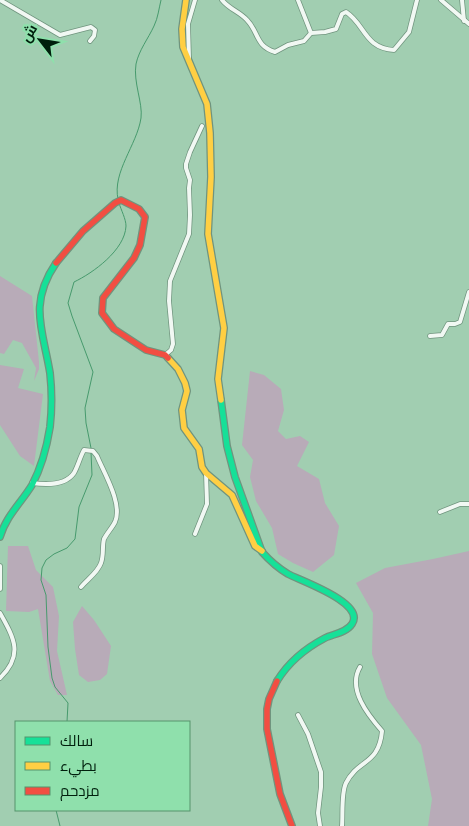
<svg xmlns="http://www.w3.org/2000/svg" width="469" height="826" viewBox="0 0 469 826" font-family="Commissioner,Cairo,sans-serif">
	<rect width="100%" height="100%" fill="#a1ceb1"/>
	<g fill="#b8abb8">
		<path d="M 0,276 L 32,296 L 39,362 L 39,369 L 34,381 L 36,368 L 22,343 L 13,340 L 4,354 L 0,353 Z"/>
		<path d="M 0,365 L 24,369 L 18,388 L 43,394 L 34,466 L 20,456 L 0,425 Z"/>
		<path d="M 250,371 L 264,375 L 281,389 L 284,410 L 278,431 L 286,439 L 300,436 L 309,442 L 297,466 L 319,479 L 325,503 L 339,526 L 334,555 L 313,572 L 293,563 L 278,554 L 272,528 L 256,501 L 250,477 L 253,460 L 242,445 Z"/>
		<path d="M 8,546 L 28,546 L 36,570 L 53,587 L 59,616 L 57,651 L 67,695 L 58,695 L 50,681 L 38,609 L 29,612 L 6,611 Z"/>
		<path d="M 469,551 L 469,826 L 428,826 L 432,799 L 421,745 L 387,698 L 372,654 L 373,613 L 356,583 L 385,568 L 433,559 Z"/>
		<path d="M 82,606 L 94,620 L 111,646 L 107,674 L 100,680 L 88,682 L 79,675 L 75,649 L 73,622 Z"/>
	</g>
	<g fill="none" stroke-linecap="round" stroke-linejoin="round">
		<g stroke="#479a6d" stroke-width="1">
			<path d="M 118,199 C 112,172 137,145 141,118 C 143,103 133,82 136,64 C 139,50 148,39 154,26 C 158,18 159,8 161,0"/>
			<path d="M 91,448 L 86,423 L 85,408 L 93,372 L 72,316 L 68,303 L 74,282 C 93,273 125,250 126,226 C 126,219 121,210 119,203"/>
			<path d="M 67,722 L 68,703 L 55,687 L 52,678 L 48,647 L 46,595 L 41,580 L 42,568 L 46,560 L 54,554 L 67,548 L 75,539 L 79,507 L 92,475 L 91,452"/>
			<path d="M 56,810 L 60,826"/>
		</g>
		<g stroke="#70947e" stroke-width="5.5">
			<g id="street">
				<path d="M 0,0 L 60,35 L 91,27 L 95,30 L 94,36 L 90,41"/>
				<path d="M 222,0 C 229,9 240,12 247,20 C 259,32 255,46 275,52 L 288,45 L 304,41 L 311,33 L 325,32 L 336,29 L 342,14 L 346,12 C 365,24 364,48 394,50 L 409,32 L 417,0"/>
				<path d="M 298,0 L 311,33"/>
				<path d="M 441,0 L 469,24"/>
				<path d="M 462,0 L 464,21"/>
				<path d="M 189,59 L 188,24 L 195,0"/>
				<path d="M 430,336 L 442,335 L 448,324 L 455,324 L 460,322 L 469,292"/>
				<path d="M 165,355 L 171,350 L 173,344 L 169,301 L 170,281 L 189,234 L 190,215 L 189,188 L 190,180 L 186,168 L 186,164 L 190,152 L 202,126"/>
				<path d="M 32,483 C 46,485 65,486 74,473 C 78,466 80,457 84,450 L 93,451 L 97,456 C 104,473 123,504 115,522 C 112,528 107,533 104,539 C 102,547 104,555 101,563 C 98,572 88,579 81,587"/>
				<path d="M 440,512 L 460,504 L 469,504"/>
				<path d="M 195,534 L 207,504 L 206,473"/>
				<path d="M 0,566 L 0,589"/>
				<path d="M 0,613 C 14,638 24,655 0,678"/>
				<path d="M 298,715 L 308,734 L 321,772 L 321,787 L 318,813 L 320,826"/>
				<path d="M 342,826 C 343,815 341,793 346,783 C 358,759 379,765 382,731 C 368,715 347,689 360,667"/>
			</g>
		</g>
		<g stroke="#70947e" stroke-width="8">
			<g id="fast">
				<path d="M 221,400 L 227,446 L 235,477 L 262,552 C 270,561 278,568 288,574 C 301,581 366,603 352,624 C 346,633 333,634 325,638 C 306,648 288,663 277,681"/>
				<path d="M 0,537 C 6,516 21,503 32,485 C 41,468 47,446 50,427 C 52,409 52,391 50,373 C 43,330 28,304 56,263"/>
			</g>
		</g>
		<g stroke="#70947e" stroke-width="8">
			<g id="slow">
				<path d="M 186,0 L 182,29 L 183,47 L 207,104 L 210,133 L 211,177 L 208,234 L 224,328 L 218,379 L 221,400"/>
				<path d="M 168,358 L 178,369 L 185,383 L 187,391 L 182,410 L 184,428 L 199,449 L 202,467 L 206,473 L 232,495 L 255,546 L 262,551"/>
			</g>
		</g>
		<g stroke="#70947e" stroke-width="8">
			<g id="jam">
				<path d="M 56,263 L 83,231 L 115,203 L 121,200 L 139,209 L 145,217 L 140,245 L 134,258 L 103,298 L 102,313 L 114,329 L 146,350 L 165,355 L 168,358"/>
				<path d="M 277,681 L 269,699 L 267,709 L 267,729 L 280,794 L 292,826"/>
			</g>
		</g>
		<use href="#street" stroke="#f1f8f3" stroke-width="4"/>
		<use href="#fast" stroke="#16e098" stroke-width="5.5"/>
		<use href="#slow" stroke="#ffcf43" stroke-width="5.5"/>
		<use href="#jam" stroke="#f24e42" stroke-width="5.5"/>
	</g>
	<rect x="15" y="721" width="175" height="90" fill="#8fe0ac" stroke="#56936c"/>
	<rect x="25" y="737" width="25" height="8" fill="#16e098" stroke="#56936c"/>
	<text x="60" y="746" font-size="15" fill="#001f0d">سالك</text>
	<rect x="25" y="762" width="25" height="8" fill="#ffcf43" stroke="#56936c"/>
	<text x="60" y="771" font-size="15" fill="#001f0d">بطيء</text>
	<rect x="25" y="787" width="25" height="8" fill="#f24e42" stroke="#56936c"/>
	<text x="60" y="796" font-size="15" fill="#001f0d">مزدحم</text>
	<g transform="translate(40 40) rotate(301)" stroke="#8fe0ac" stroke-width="4" paint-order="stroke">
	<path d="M0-4L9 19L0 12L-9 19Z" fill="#001f0d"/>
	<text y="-8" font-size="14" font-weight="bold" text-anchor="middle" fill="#001f0d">ش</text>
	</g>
</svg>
